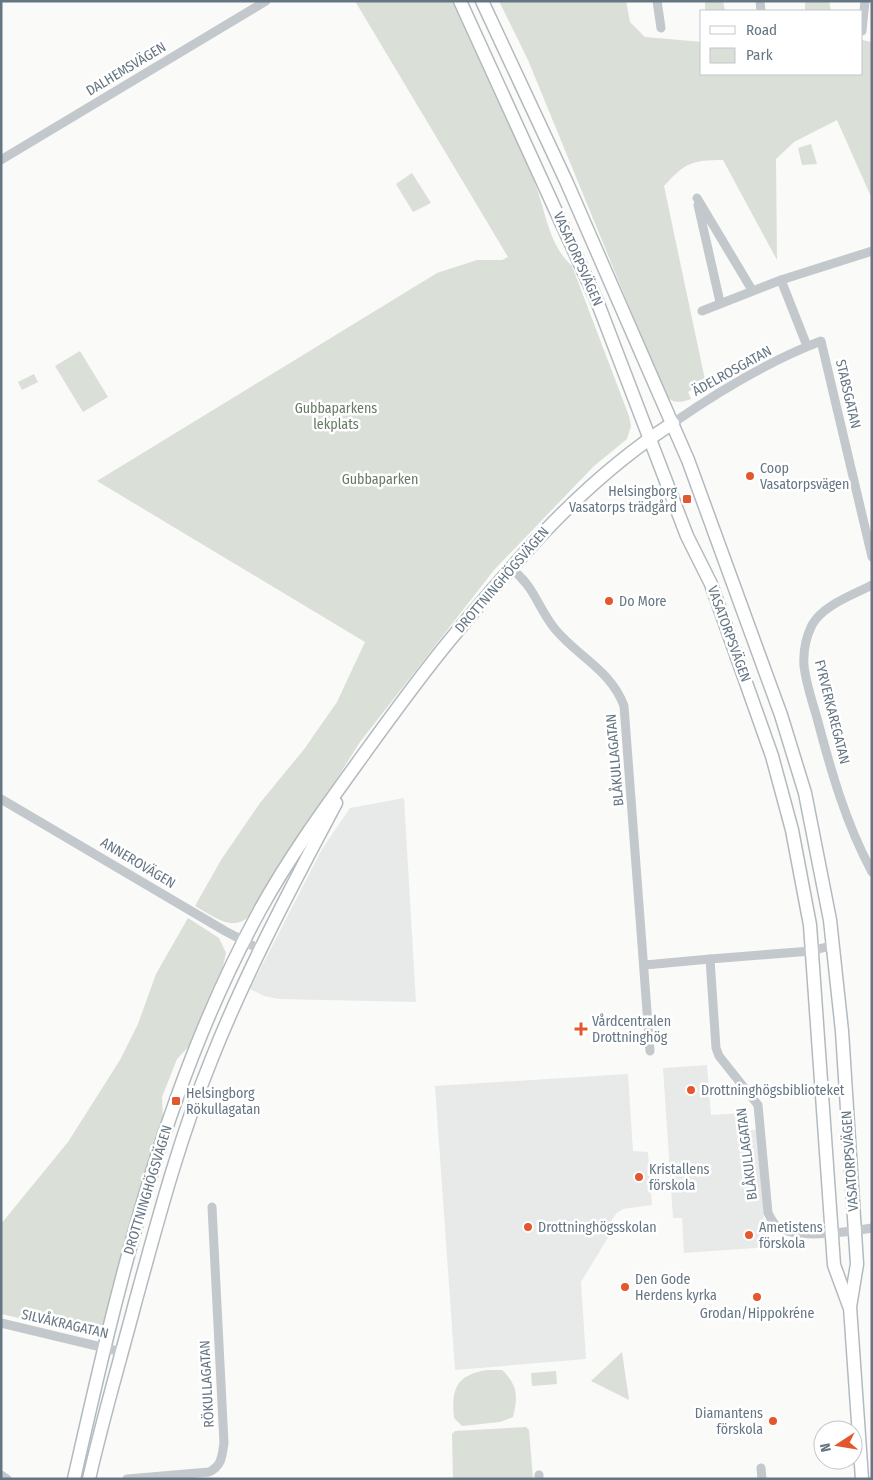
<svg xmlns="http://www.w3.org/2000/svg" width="873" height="1480" viewBox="0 0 873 1480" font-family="'Fira Sans Condensed',sans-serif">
	<rect width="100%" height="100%" fill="#fafaf8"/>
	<g fill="#e8e9e9">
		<path d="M 404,798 L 416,1002 L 279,999 L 264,996 L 250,989 L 322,849 L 350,808 Z"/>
		<path d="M 707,1065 L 711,1115 L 744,1113 L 745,1130 L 757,1130 L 766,1247 L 684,1253 L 682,1218 L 673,1218 L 663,1068 Z"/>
		<path d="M 628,1074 L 633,1151 L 648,1152 L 652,1205 L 623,1209 L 617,1213 L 612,1219 L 609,1236 L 581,1282 L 586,1359 L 455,1370 L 435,1086 Z"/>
	</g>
	<g fill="#dadfd7">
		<path d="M 355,1 L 452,1 C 481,61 509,122 535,183 C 546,212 548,244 572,266 L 629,416 L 631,426 L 627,439 L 594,466 L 494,570 L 360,742 L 253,912 C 235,935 215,917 195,906 L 221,860 L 260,803 L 305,748 L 337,702 L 365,642 L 97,481 L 437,273 L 477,260 L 502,260 L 508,257 Z"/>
		<path d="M 499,1 L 626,1 L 630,22 L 645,37 L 702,42 L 702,74 L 862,74 L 862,40 L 872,42 L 872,199 L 837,120 L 794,142 L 776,159 L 777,260 L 723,160 C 691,160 685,163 664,186 L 705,380 L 688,392 L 691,399 C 680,403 672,404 665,394 L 528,60 Z"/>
		<path d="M 705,1 L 723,1 L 725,11 L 705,11 Z"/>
		<path d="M 805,1 L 829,1 L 831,11 L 805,11 Z"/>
		<path d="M 811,144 L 817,164 L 802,165 L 798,148 Z"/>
		<path d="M 412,173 L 431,203 L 413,212 L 396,184 Z"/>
		<path d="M 80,351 L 108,397 L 83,412 L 55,366 Z"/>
		<path d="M 34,374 L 38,382 L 22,390 L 18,382 Z"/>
		<path d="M 188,918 L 219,938 L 226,953 L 222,971 L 191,1044 L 177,1059 L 162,1097 L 163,1119 L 145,1171 L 105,1324 L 97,1330 L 88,1333 L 1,1314 L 1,1224 L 68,1142 L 120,1060 L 138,1024 L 156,974 Z"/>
		<path d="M 622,1352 L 629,1400 L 591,1381 Z"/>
		<path d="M 487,1370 L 502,1370 C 518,1385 518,1397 513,1417 L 500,1422 L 462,1426 L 454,1418 C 451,1389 456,1375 487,1370 Z"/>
		<path d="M 556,1371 L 557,1384 L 532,1386 L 531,1373 Z"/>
		<path d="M 526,1427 L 529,1430 L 533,1479 L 453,1479 L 452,1434 L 455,1431 Z"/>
	</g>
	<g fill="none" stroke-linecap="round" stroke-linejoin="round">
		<g stroke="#b3babf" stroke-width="15">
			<g id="secondary">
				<path d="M 460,1 L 597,301 L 687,536 L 711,584 L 772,756 L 792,830 L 810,925 L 834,1265 L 849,1306"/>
				<path d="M 482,1 L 567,183 L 688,460 L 781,715 L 805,793 L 830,920 L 842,1031 L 857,1264 L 850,1307 L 862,1479"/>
				<path d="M 74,1479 C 118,1285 163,1087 260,910 C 288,859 322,812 356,765 C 387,722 417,680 450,640 C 517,559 584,480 673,423"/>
				<path d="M 89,1479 C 102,1421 119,1364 134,1307 C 157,1223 179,1139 212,1058 C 247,970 292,886 336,803"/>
			</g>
		</g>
		<g stroke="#c3c8cc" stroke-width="9">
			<path d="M 657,1 L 661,28"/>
			<path d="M 760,1 L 761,11"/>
			<path d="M 862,31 L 865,1"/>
			<path d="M 1,160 L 266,1"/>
			<path d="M 697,198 L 752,290"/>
			<path d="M 698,205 L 720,302"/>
			<path d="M 702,311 L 781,280"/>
			<path d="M 807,346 L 781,280 L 872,251"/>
			<path d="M 673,423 C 719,391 769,361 821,341 L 872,557"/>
			<path d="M 510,568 C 535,586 537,607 555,629 C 578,657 611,670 624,706 L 650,1051"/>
			<path d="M 872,585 C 853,595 823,605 812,625 C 806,637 803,652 804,666 C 806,683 812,701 817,718 C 831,771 846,824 872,872"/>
			<path d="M 1,799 L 225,931 L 261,950"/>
			<path d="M 834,945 L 811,951 L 710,959 L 716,1048 L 719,1056 L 758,1105 L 768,1213 C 771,1219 774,1225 779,1228 C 798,1239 851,1232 872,1228"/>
			<path d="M 645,965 L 710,959"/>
			<path d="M 1,1323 L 122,1352"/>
			<path d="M 761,1468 L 762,1479"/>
			<path d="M 1,1475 L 7,1479"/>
			<path d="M 539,1475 L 539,1479"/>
			<path d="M 127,1479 L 209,1472 C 222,1466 222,1456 224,1443 L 212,1207"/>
		</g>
		<use href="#secondary" stroke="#fff" stroke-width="12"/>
	</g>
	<g fill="#e4572e" stroke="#fff" stroke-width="2">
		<circle cx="750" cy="476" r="5"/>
		<rect x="682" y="494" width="10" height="10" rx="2.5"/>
		<circle cx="609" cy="601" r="5"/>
		<path d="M578.5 1021.5h5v5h5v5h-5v5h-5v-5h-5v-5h5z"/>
		<circle cx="691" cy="1090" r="5"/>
		<rect x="171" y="1096" width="10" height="10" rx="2.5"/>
		<circle cx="639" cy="1177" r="5"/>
		<circle cx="528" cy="1227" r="5"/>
		<circle cx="749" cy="1235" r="5"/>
		<circle cx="625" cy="1287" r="5"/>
		<circle cx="757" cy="1297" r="5"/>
		<circle cx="773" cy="1421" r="5"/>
	</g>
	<g text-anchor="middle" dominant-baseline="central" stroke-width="5" stroke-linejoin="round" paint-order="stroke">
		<g font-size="14" fill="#657683" stroke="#fff">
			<text transform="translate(126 69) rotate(-31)">DALHEMSVÄGEN</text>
			<text transform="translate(578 259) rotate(66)">VASATORPSVÄGEN</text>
			<text transform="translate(732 371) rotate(-29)">ÄDELROSGATAN</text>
			<text transform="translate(848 394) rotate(77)">STABSGATAN</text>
			<text transform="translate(502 580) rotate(-49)">DROTTNINGHÖGSVÄGEN</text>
			<text transform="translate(729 634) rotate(70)">VASATORPSVÄGEN</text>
			<text transform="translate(832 712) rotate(76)">FYRVERKAREGATAN</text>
			<text transform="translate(615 760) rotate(-95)">BLÅKULLAGATAN</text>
			<text transform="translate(138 863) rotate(31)">ANNEROVÄGEN</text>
			<text transform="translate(747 1154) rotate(-97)">BLÅKULLAGATAN</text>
			<text transform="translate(850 1161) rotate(-94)">VASATORPSVÄGEN</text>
			<text transform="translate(148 1190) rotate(-73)">DROTTNINGHÖGSVÄGEN</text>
			<text transform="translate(65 1324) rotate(13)">SILVÅKRAGATAN</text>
			<text transform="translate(207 1384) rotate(-93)">RÖKULLAGATAN</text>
		</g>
		<g font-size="14" fill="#687a64" stroke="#fff">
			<text x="336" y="408">Gubbaparkens<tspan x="336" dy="16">lekplats</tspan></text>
			<text x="380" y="479">Gubbaparken</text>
		</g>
		<g font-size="14" fill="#657683" stroke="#fff" text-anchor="start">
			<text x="760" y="468">Coop<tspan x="760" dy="16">Vasatorpsvägen</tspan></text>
			<text x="677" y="491" text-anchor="end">Helsingborg<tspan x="677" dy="16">Vasatorps trädgård</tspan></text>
			<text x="619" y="601">Do More</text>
			<text x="592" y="1021">Vårdcentralen<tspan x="592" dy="16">Drottninghög</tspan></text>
			<text x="701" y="1090">Drottninghögsbiblioteket</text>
			<text x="186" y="1093">Helsingborg<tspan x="186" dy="16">Rökullagatan</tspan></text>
			<text x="649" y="1169">Kristallens<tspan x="649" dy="16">förskola</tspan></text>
			<text x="538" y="1227">Drottninghögsskolan</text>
			<text x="759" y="1227">Ametistens<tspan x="759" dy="16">förskola</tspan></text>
			<text x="635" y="1279">Den Gode<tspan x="635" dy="16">Herdens kyrka</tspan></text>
			<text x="757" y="1313" text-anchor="middle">Grodan/Hippokréne</text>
			<text x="763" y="1413" text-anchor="end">Diamantens<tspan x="763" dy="16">förskola</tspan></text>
		</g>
	</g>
	<rect width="873" height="1480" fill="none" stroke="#657683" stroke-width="5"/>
	<rect x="700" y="10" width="162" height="65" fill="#ffffff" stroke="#c1c8cd"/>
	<rect x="710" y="26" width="25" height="8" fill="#ffffff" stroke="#c1c8cd"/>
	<text x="746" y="35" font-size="15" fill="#657683">Road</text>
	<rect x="710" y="48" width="25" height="15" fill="#dadfd7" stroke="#c1c8cd"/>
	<text x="746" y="60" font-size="15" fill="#657683">Park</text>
	<g transform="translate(838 1445) rotate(258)"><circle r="24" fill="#ffffff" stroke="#c1c8cd"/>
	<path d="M0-4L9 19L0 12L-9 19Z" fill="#e4572e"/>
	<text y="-8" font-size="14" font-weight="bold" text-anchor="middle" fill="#657683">N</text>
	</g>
</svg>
